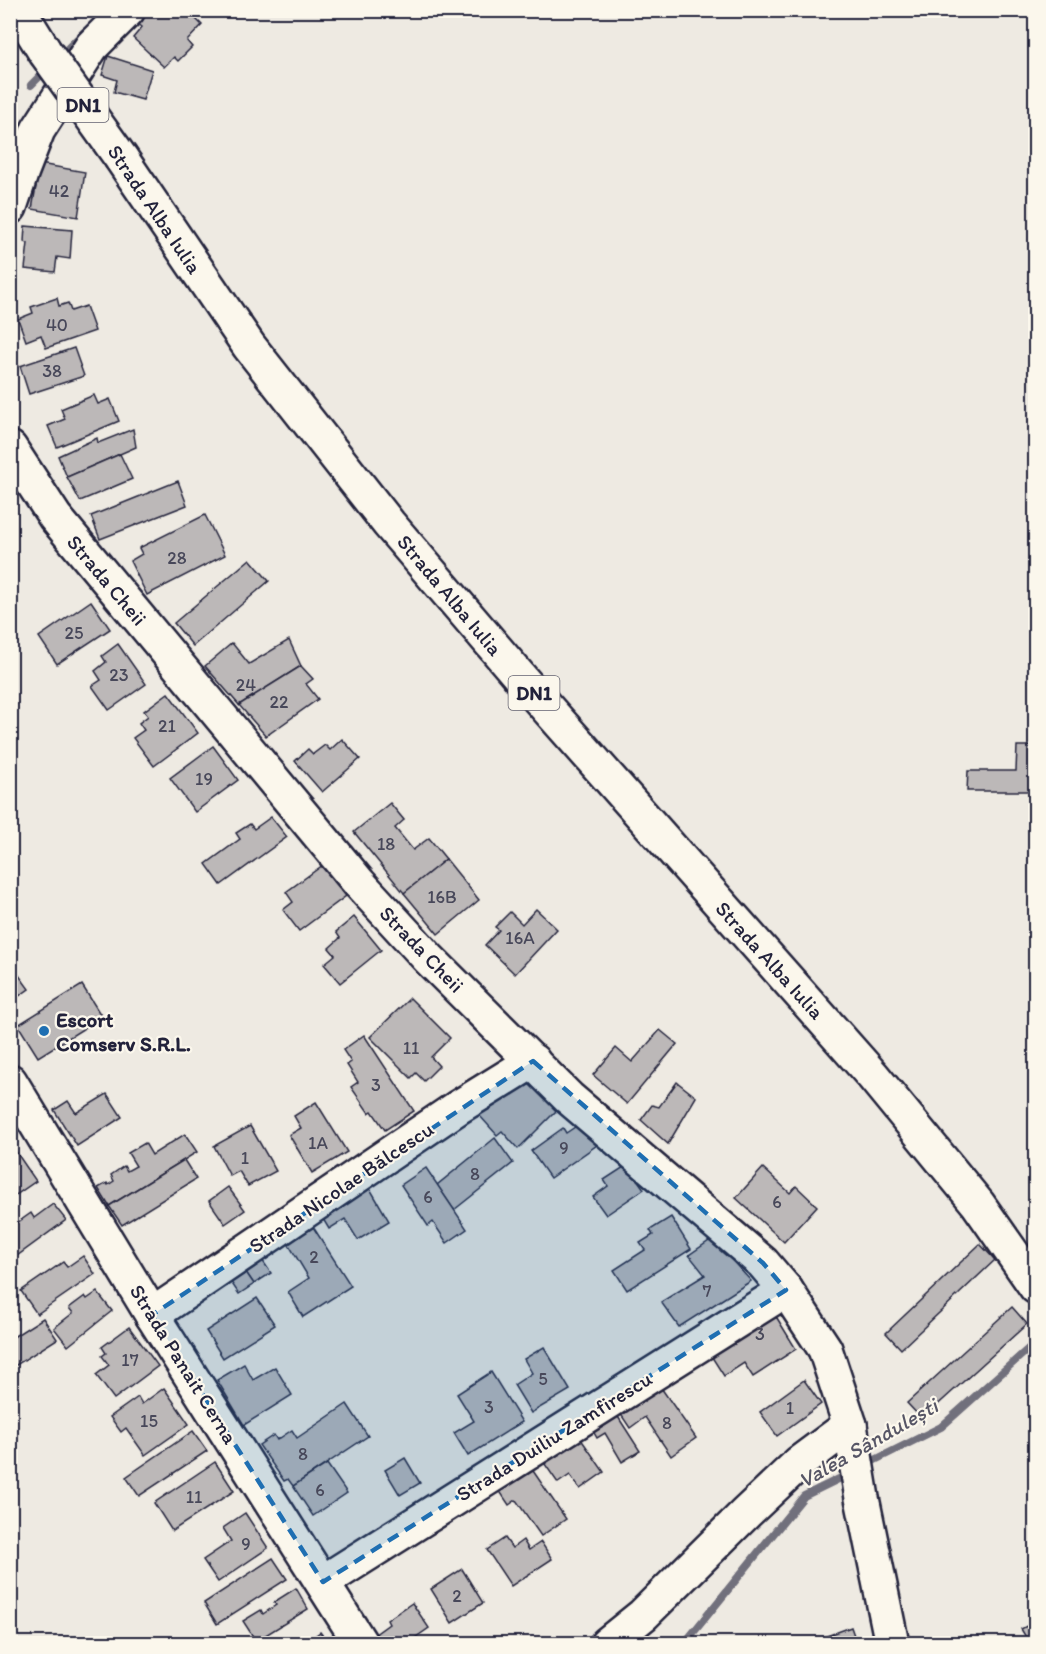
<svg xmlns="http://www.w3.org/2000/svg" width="1046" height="1654" viewBox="0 0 1046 1654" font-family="Itim,sans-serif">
	<rect width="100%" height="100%" fill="#eeeae2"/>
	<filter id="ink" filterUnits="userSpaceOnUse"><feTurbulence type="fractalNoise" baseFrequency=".0167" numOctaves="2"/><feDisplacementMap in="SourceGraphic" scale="12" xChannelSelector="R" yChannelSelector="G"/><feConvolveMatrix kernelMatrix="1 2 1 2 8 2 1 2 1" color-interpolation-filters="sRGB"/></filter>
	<g filter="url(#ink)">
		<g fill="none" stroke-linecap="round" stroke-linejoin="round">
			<g stroke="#716f7c" stroke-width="8">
				<path d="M 57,59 L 84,32"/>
				<path d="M 31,85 L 48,68"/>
				<path d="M 865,1465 L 941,1427 L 1036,1342"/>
				<path d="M 684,1644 L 804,1496 L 851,1473"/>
			</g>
		</g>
		<g fill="#bcb8b8" stroke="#22223b" stroke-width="1.5">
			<path d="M 145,10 L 187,10 L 202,25 L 187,41 L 192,47 L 178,61 L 174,57 L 164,67 L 133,38 L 142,27 L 135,21 Z"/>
			<path d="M 108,56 L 152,70 L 143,100 L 114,92 L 117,80 L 102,75 Z"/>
			<path d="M 40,164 L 85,172 L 78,217 L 32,209 Z"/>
			<path d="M 25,226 L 72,230 L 70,259 L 57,257 L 55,272 L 25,269 L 28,243 L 24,242 Z"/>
			<path d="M 57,298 L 59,306 L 68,303 L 71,311 L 86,306 L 95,331 L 46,348 L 41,335 L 26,341 L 18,319 L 33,313 L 31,307 Z"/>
			<path d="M 74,348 L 84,376 L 29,394 L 20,366 Z"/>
			<path d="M 94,395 L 98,404 L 110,399 L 119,421 L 57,447 L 48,426 L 65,419 L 61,409 Z"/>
			<path d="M 133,429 L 136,447 L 67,477 L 58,456 L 97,438 L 98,443 Z"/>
			<path d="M 120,454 L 132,479 L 80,501 L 67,477 Z"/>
			<path d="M 178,481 L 187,505 L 100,539 L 91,516 Z"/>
			<path d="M 205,515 L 225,555 L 147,595 L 130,561 L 142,554 L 139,548 Z"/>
			<path d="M 250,559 L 269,581 L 193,646 L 174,623 Z"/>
			<path d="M 91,601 L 110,629 L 57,664 L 39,637 Z"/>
			<path d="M 289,640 L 301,666 L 239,705 L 205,666 L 232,643 L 249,664 Z"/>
			<path d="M 118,644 L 146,684 L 109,710 L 92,686 L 101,680 L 95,671 L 106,662 L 102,656 Z"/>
			<path d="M 301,666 L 313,679 L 306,684 L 318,699 L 266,736 L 239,705 Z"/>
			<path d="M 168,693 L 198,733 L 154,766 L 133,738 L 144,730 L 139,723 L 148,716 L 144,711 Z"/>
			<path d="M 342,739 L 360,759 L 322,792 L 295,761 L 308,749 L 313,754 L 325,745 L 330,750 Z"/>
			<path d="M 213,746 L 238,780 L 195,812 L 170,778 Z"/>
			<path d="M 1017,746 L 1036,746 L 1036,791 L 967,791 L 968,771 L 1016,771 Z"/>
			<path d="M 390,803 L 404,820 L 395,828 L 413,850 L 429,838 L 446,859 L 404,893 L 354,832 Z"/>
			<path d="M 271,817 L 287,837 L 221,885 L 206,864 L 240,839 L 236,833 L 250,824 L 254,829 Z"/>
			<path d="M 446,859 L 479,900 L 438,934 L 404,893 Z"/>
			<path d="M 323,865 L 346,896 L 299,931 L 283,910 L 293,902 L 286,892 Z"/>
			<path d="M 536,909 L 557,929 L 515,974 L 485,945 L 499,930 L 495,927 L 510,912 L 522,924 Z"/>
			<path d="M 354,917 L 381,950 L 340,983 L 324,964 L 335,955 L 329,948 L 340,938 L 336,932 Z"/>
			<path d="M 10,963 L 29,989 L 12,1001 L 10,999 Z"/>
			<path d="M 82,985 L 102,1017 L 38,1057 L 18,1025 Z"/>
			<path d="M 410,998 L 450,1038 L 431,1057 L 439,1066 L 424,1081 L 416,1073 L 411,1078 L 370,1037 Z"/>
			<path d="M 660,1030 L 677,1044 L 627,1104 L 593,1075 L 616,1048 L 632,1062 Z"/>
			<path d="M 364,1035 L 414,1111 L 385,1130 L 372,1111 L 369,1113 L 351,1087 L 358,1082 L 347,1065 L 351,1062 L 343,1050 Z"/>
			<path d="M 527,1082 L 559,1108 L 518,1149 L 502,1131 L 497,1135 L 479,1115 Z"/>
			<path d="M 677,1082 L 696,1097 L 668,1144 L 641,1120 L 652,1105 L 659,1107 Z"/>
			<path d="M 107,1094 L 122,1117 L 77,1146 L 54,1110 L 68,1101 L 76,1113 Z"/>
			<path d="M 316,1102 L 347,1152 L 312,1173 L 289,1135 L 301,1128 L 294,1116 Z"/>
			<path d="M 581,1123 L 597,1145 L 550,1178 L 531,1151 L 563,1128 L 566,1133 Z"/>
			<path d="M 250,1126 L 276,1171 L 248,1186 L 239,1171 L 230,1176 L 214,1146 Z"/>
			<path d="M 185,1134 L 197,1152 L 109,1206 L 98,1188 L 107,1183 L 108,1185 L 114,1181 L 111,1175 L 124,1166 L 127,1171 L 136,1166 L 128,1153 L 145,1143 L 152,1155 Z"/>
			<path d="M 495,1138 L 513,1163 L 454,1210 L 437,1185 Z"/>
			<path d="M 12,1146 L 36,1181 L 10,1199 L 10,1147 Z"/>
			<path d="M 184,1160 L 196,1179 L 122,1225 L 109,1206 Z"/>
			<path d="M 627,1165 L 644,1189 L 606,1215 L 593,1197 L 608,1186 L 604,1180 Z"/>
			<path d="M 426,1168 L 467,1229 L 447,1243 L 433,1222 L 428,1226 L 401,1185 Z"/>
			<path d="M 763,1168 L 790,1193 L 796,1186 L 817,1206 L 784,1242 L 736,1198 Z"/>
			<path d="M 365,1180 L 389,1221 L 358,1240 L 345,1219 L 329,1229 L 317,1209 Z"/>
			<path d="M 228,1187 L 245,1210 L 225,1224 L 209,1201 Z"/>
			<path d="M 53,1204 L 66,1220 L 10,1261 L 10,1228 L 31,1213 L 34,1218 Z"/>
			<path d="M 671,1217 L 691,1249 L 627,1290 L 614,1270 L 645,1250 L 640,1243 L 653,1235 L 650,1230 Z"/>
			<path d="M 308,1219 L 351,1286 L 303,1317 L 288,1292 L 309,1278 L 283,1235 Z"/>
			<path d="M 712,1239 L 751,1281 L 679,1327 L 661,1302 L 705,1275 L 689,1255 Z"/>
			<path d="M 980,1244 L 995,1260 L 901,1349 L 886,1333 Z"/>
			<path d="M 256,1251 L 271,1273 L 254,1284 L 239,1262 Z"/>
			<path d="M 83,1256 L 95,1274 L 37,1314 L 21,1291 L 63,1262 L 67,1267 Z"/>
			<path d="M 239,1262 L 254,1284 L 239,1294 L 224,1272 Z"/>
			<path d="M 97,1292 L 112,1311 L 68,1346 L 54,1328 L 73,1313 L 69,1308 L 85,1296 L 87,1299 Z"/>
			<path d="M 257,1298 L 275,1325 L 223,1358 L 206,1331 Z"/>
			<path d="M 1012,1307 L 1027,1324 L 922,1419 L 907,1403 Z"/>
			<path d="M 760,1315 L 777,1318 L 796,1349 L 753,1377 L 744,1363 L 724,1376 L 708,1351 Z"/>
			<path d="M 43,1318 L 57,1339 L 10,1369 L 10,1339 Z"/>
			<path d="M 129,1327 L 158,1366 L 114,1399 L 96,1375 L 109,1365 L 102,1356 L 106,1353 L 102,1347 Z"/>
			<path d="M 544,1347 L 570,1390 L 531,1413 L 514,1385 L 532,1373 L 524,1359 Z"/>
			<path d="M 244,1364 L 253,1380 L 275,1367 L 292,1395 L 244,1425 L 217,1380 Z"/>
			<path d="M 491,1372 L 522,1422 L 468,1456 L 454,1433 L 474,1421 L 457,1394 Z"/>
			<path d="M 804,1380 L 821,1404 L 777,1436 L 760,1412 Z"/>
			<path d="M 657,1382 L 696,1438 L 671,1456 L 645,1417 L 630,1428 L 618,1410 Z"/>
			<path d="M 164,1388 L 189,1424 L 145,1455 L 126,1428 L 121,1432 L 110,1417 L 138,1397 L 142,1404 Z"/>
			<path d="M 347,1404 L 368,1436 L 293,1486 L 288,1479 L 284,1481 L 259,1445 L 274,1435 L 277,1440 L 292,1430 L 297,1438 Z"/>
			<path d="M 613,1409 L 640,1451 L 622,1462 L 605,1433 L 597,1438 L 589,1424 Z"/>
			<path d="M 193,1431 L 207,1451 L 139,1496 L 126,1477 Z"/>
			<path d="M 576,1432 L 604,1472 L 580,1489 L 570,1475 L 558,1483 L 540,1457 Z"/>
			<path d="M 405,1458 L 420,1483 L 400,1495 L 385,1470 Z"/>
			<path d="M 215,1462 L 234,1491 L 172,1531 L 154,1503 Z"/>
			<path d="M 327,1464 L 347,1493 L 313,1516 L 293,1486 Z"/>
			<path d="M 529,1465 L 566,1519 L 541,1536 L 516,1500 L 509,1505 L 497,1487 Z"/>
			<path d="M 245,1513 L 268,1548 L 218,1582 L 203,1560 L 231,1541 L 223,1528 Z"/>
			<path d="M 505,1538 L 512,1548 L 523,1540 L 529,1550 L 541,1542 L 552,1559 L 511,1586 L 487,1550 Z"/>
			<path d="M 273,1558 L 287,1579 L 217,1624 L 204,1603 Z"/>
			<path d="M 462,1569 L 483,1603 L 452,1623 L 431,1589 Z"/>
			<path d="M 296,1588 L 308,1609 L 256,1641 L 243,1621 L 261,1610 L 263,1614 L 276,1605 L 274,1602 Z"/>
			<path d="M 412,1603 L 429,1628 L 406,1644 L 380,1644 L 374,1635 L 389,1624 L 387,1620 Z"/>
			<path d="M 1036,1621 L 1036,1644 L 1030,1644 L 1021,1629 Z"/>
			<path d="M 851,1627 L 857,1644 L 805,1644 Z"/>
			<path d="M 320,1632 L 329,1644 L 304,1644 Z"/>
		</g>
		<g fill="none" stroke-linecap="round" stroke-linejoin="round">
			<g stroke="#22223b" stroke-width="38">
				<g id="minor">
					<path d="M 10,207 L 22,171 L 38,130 L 92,46 L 128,10"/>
					<path d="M 10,448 L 55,517 L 359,883 L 429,959 L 569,1098 L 763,1263 L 786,1290 L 825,1349 L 850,1425 L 862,1498 L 892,1644"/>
					<path d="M 10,1081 L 152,1315 L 361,1644"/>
					<path d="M 152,1315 L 457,1108 L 533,1061"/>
					<path d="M 323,1582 L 786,1290"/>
					<path d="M 607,1644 L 643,1615 L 746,1513 L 799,1463 L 850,1425"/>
				</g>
			</g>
			<g stroke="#22223b" stroke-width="38">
				<g id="primary">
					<path d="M 19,10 L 45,52"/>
					<path d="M 121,158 L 249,346 L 389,524 L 531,690 L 873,1076 L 978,1204 L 1036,1287"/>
				</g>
			</g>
			<use href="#minor" stroke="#fbf7ec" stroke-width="33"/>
			<use href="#primary" stroke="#fbf7ec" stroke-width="33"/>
			<g stroke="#22223b" stroke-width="38" stroke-linecap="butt">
				<path id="primary-bridge" d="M 45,52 L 121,158"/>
			</g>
			<use href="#primary-bridge" stroke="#fbf7ec" stroke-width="33"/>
		</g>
	</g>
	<path fill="#1f6fb2" fill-opacity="0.2" stroke="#1f6fb2" stroke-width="4.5" stroke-dasharray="12 8" stroke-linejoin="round" d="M 533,1061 L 763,1263 L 786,1290 L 323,1582 L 152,1315 Z"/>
	<circle fill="#1f6fb2" stroke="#fbf7ec" stroke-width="2" cx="44" cy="1031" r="6"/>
	<g text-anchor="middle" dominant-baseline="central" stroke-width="4.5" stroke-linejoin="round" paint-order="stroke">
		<g font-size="18" fill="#48485a">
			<text x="59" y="191">42</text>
			<text x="57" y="325">40</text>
			<text x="52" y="371">38</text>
			<text x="177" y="558">28</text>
			<text x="74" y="633">25</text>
			<text x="119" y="675">23</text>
			<text x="246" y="685">24</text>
			<text x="279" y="702">22</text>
			<text x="167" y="726">21</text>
			<text x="204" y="779">19</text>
			<text x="386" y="844">18</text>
			<text x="442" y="897">16B</text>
			<text x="520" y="938">16A</text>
			<text x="411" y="1048">11</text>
			<text x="376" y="1085">3</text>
			<text x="318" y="1143">1A</text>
			<text x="564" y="1148">9</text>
			<text x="245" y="1158">1</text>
			<text x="475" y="1174">8</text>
			<text x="428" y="1197">6</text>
			<text x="777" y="1202">6</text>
			<text x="314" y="1257">2</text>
			<text x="707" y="1291">7</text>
			<text x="760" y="1334">3</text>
			<text x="130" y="1360">17</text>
			<text x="543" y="1379">5</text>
			<text x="489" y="1407">3</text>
			<text x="790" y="1408">1</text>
			<text x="149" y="1421">15</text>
			<text x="667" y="1423">8</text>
			<text x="303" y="1454">8</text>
			<text x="320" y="1490">6</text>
			<text x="194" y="1497">11</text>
			<text x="246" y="1544">9</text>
			<text x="457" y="1596">2</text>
		</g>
		<g fill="#fbf7ec" stroke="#636270" stroke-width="1.5">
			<rect x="57.5" y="88" width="51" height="34" rx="4.5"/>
			<rect x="508.5" y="676" width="51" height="34" rx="4.5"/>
		</g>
		<g font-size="20" font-weight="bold" fill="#22223b">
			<text x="83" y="105">DN1</text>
			<text x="534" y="693">DN1</text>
		</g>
		<g font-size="21" fill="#22223b" stroke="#fbf7ec">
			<text transform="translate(155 209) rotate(56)">Strada Alba Iulia</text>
			<text transform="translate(107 580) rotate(50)">Strada Cheii</text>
			<text transform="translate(450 595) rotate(50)">Strada Alba Iulia</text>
			<text transform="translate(422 949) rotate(46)">Strada Cheii</text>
			<text transform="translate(770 960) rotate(48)">Strada Alba Iulia</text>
			<text transform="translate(341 1187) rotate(-34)">Strada Nicolae Bălcescu</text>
			<text transform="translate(184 1364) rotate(58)">Strada Panait Cerna</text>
			<text transform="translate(554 1436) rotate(-32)">Strada Duiliu Zamfirescu</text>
		</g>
		<g font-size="21" font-weight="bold" fill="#22223b" stroke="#fbf7ec" text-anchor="start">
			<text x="56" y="1019">Escort<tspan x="56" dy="24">Comserv S.R.L.</tspan></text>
		</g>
		<g font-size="22" font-style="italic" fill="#575666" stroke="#fbf7ec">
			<text transform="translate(868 1443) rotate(-30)">Valea Sândulești</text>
		</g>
	</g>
	<rect width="1046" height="1654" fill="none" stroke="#fbf7ec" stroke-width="36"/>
	<rect x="18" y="18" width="1010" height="1618" fill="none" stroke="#22223b" stroke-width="2" filter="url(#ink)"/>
</svg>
